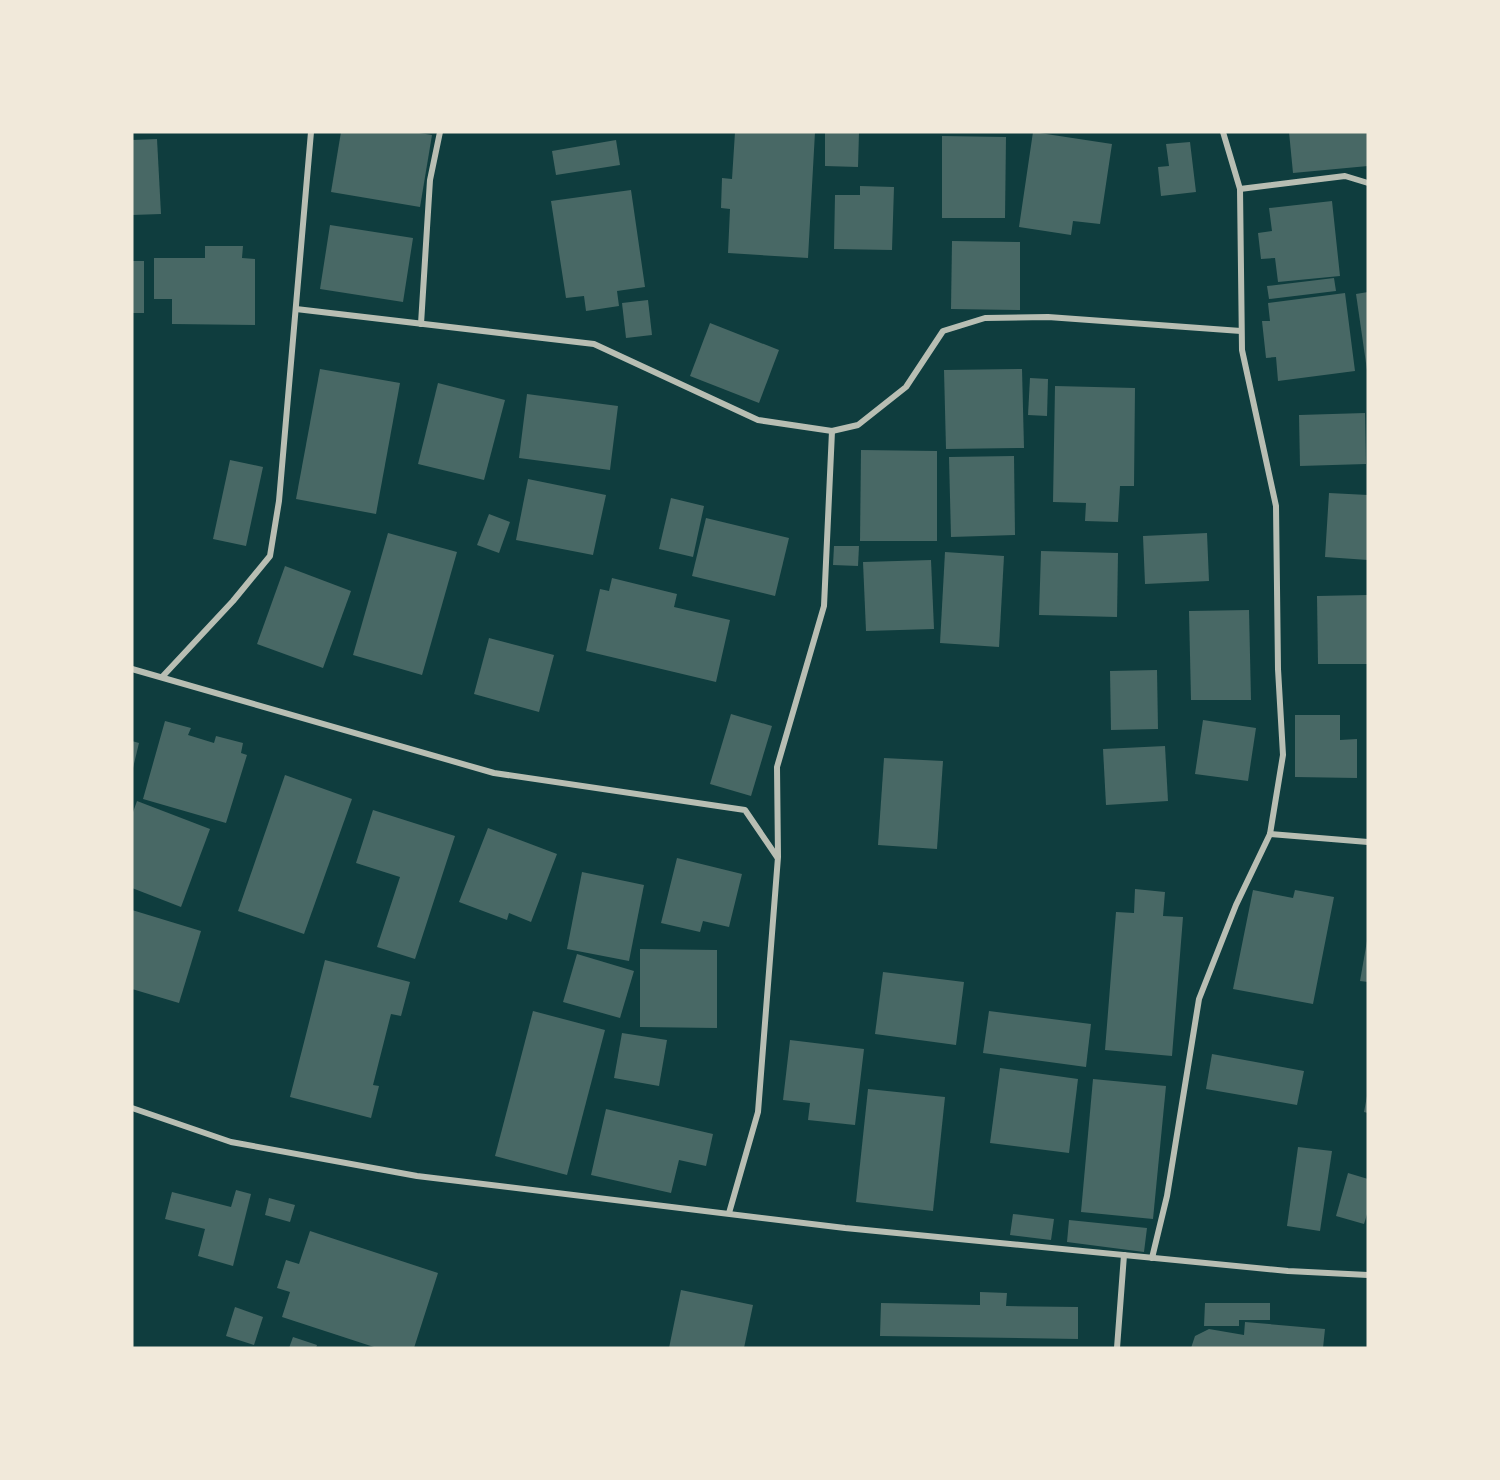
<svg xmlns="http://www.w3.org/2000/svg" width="1500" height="1480" viewBox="0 0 1500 1480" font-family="Bitter,serif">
	<rect width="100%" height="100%" fill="#0f3d3e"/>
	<g fill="#486865">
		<path d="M 341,132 L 413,132 L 432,135 L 420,207 L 331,192 Z"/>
		<path d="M 735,132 L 815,132 L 808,258 L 728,253 L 730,209 L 721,208 L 722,178 L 732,179 Z"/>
		<path d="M 825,132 L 859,132 L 858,167 L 825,166 Z"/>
		<path d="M 1033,132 L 1112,144 L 1100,224 L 1073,221 L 1071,235 L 1019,227 Z"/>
		<path d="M 1289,132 L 1368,132 L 1368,166 L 1293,173 Z"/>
		<path d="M 942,136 L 1006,137 L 1005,218 L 942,218 Z"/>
		<path d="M 157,139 L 161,214 L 132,215 L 132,140 Z"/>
		<path d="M 616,140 L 620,165 L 556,175 L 552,151 Z"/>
		<path d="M 1190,142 L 1196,192 L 1161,196 L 1158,167 L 1169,166 L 1166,144 Z"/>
		<path d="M 860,186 L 894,187 L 892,250 L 834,249 L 835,195 L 860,195 Z"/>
		<path d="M 631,190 L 645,287 L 617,291 L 619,306 L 586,311 L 584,296 L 566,298 L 551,201 Z"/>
		<path d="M 1332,201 L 1340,276 L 1278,282 L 1275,258 L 1261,259 L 1258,233 L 1272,231 L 1269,208 Z"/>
		<path d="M 330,225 L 413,238 L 403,302 L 320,289 Z"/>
		<path d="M 952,241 L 1020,242 L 1020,310 L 951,309 Z"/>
		<path d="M 205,246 L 243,246 L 242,258 L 255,259 L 255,325 L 172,324 L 172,299 L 154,299 L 154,258 L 205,258 Z"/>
		<rect x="132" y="261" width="12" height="52"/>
		<path d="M 1334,278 L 1336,291 L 1269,299 L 1267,286 Z"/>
		<path d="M 1368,292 L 1368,370 L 1367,370 L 1356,294 Z"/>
		<path d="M 1345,293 L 1355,371 L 1278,381 L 1276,357 L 1266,358 L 1262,321 L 1270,321 L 1268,303 Z"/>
		<path d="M 648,300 L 652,335 L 626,338 L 622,303 Z"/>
		<path d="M 710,323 L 779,350 L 759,403 L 690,376 Z"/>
		<path d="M 320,369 L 400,383 L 376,514 L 296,499 Z"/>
		<path d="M 1022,369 L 1024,448 L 946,449 L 944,370 Z"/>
		<path d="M 1030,378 L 1048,379 L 1047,416 L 1028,415 Z"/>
		<path d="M 438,383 L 505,400 L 484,480 L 418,464 Z"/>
		<path d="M 1055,386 L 1135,388 L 1134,486 L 1120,486 L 1118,522 L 1085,521 L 1086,503 L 1053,502 Z"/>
		<path d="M 527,394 L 618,406 L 610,470 L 519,458 Z"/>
		<path d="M 1365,413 L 1366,464 L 1300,466 L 1299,415 Z"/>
		<path d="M 861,450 L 937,451 L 937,541 L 860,541 Z"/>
		<path d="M 1014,456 L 1015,535 L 951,537 L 949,457 Z"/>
		<path d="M 230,460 L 263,467 L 246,546 L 213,539 Z"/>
		<path d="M 528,479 L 606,495 L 593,555 L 516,540 Z"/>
		<path d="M 1329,493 L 1368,495 L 1368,560 L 1325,557 Z"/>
		<path d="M 671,498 L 704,506 L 693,557 L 659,549 Z"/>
		<path d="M 489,514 L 510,522 L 499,553 L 477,545 Z"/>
		<path d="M 706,518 L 789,538 L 775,596 L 692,576 Z"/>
		<path d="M 388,533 L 457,552 L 422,675 L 353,655 Z"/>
		<path d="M 1207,533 L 1209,581 L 1145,584 L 1143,536 Z"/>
		<path d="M 834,546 L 859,546 L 858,566 L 833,565 Z"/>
		<path d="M 1041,551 L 1118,553 L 1117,617 L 1039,615 Z"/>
		<path d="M 945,552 L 1004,556 L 999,647 L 940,643 Z"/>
		<path d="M 931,560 L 934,629 L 866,631 L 863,562 Z"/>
		<path d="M 285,566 L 351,591 L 323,668 L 257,644 Z"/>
		<path d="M 612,578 L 677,594 L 674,607 L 730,620 L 716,682 L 586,651 L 600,589 L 609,591 Z"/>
		<path d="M 1368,595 L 1368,664 L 1318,664 L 1317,596 Z"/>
		<path d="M 1249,610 L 1251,700 L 1191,700 L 1189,611 Z"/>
		<path d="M 489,638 L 554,655 L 539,712 L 474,694 Z"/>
		<path d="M 1157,670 L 1158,729 L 1111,730 L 1110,671 Z"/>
		<path d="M 731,714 L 772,726 L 751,796 L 710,784 Z"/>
		<path d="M 1295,715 L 1340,715 L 1340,740 L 1357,739 L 1357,778 L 1295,777 Z"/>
		<path d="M 1203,720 L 1256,728 L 1248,781 L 1195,774 Z"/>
		<path d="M 165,721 L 191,728 L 188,735 L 214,743 L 216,736 L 243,743 L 241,753 L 247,755 L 226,823 L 143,799 Z"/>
		<path d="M 132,741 L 139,743 L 133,768 L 132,767 Z"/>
		<path d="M 1165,746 L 1168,801 L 1106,805 L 1103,749 Z"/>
		<path d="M 884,758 L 943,761 L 937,849 L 878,845 Z"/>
		<path d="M 285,775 L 352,799 L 304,934 L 238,911 Z"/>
		<path d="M 137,801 L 210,829 L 181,907 L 132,888 L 132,815 Z"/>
		<path d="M 373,810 L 455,836 L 415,959 L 377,947 L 400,877 L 356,863 Z"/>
		<path d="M 488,828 L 557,854 L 531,922 L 509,913 L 507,920 L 459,902 Z"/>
		<path d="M 677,858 L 742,874 L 729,927 L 703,921 L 700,932 L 661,923 Z"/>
		<path d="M 582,872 L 644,885 L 629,961 L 567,949 Z"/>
		<path d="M 1135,889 L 1165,892 L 1163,916 L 1183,917 L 1172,1056 L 1105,1050 L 1116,912 L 1134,913 Z"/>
		<path d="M 1253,890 L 1293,898 L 1295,890 L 1334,897 L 1313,1004 L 1233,989 Z"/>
		<path d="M 132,910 L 201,931 L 179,1003 L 132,989 Z"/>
		<path d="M 1367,941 L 1368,941 L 1368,982 L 1360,981 Z"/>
		<path d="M 640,949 L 717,950 L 717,1028 L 640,1027 Z"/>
		<path d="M 577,954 L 634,971 L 620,1018 L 563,1002 Z"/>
		<path d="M 325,960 L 410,982 L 401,1016 L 391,1014 L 373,1085 L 379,1086 L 371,1118 L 290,1097 Z"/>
		<path d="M 883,972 L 964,982 L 956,1045 L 875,1034 Z"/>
		<path d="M 533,1011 L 605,1030 L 567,1175 L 495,1156 Z"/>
		<path d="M 989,1011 L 1091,1024 L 1086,1067 L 983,1053 Z"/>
		<path d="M 622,1033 L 667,1040 L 659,1086 L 614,1078 Z"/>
		<path d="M 790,1040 L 864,1049 L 855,1125 L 808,1120 L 810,1103 L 783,1100 Z"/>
		<path d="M 1212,1054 L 1304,1071 L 1297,1105 L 1206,1089 Z"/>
		<path d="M 1000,1068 L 1078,1079 L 1069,1153 L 990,1143 Z"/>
		<path d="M 1093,1079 L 1166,1086 L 1153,1219 L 1081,1212 Z"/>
		<path d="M 868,1089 L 945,1097 L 933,1211 L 856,1202 Z"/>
		<path d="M 1367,1096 L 1368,1096 L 1368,1113 L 1364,1112 Z"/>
		<path d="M 606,1109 L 713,1134 L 706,1166 L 679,1160 L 671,1193 L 591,1175 Z"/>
		<path d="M 1298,1147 L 1332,1151 L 1320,1231 L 1287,1226 Z"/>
		<path d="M 1348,1173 L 1368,1179 L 1368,1211 L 1364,1224 L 1336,1216 Z"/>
		<path d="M 236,1190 L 251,1194 L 233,1266 L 198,1256 L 205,1229 L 165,1219 L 172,1192 L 231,1207 Z"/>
		<path d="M 269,1198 L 295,1205 L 290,1222 L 265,1215 Z"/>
		<path d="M 1013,1214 L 1054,1219 L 1051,1240 L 1010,1235 Z"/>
		<path d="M 1069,1220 L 1147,1228 L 1144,1252 L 1067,1242 Z"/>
		<path d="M 310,1231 L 438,1273 L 414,1348 L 377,1348 L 282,1317 L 290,1292 L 277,1288 L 286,1260 L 299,1264 Z"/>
		<path d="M 681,1290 L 753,1305 L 744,1348 L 669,1348 Z"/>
		<path d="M 980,1292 L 1007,1293 L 1006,1306 L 1078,1307 L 1078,1339 L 880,1336 L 881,1303 L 980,1305 Z"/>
		<path d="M 1205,1303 L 1270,1303 L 1270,1320 L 1239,1320 L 1239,1326 L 1204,1326 Z"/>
		<path d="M 235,1307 L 263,1317 L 254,1345 L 226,1336 Z"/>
		<path d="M 1245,1322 L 1325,1329 L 1323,1348 L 1191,1348 L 1195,1336 L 1209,1329 L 1244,1335 Z"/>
		<path d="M 293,1337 L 317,1345 L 316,1348 L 289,1348 Z"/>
	</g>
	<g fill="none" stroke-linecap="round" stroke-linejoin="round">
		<g stroke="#b8beb3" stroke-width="6">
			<path d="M 1240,189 L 1345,176 L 1368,183"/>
			<path d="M 296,309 L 594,344 L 758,420 L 832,431 L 858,425 L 906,387 L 943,331 L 985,318 L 1048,317 L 1241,331"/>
			<path d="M 421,324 L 430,180 L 440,132"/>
			<path d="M 132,669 L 494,773 L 745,810 L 777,857"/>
			<path d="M 163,676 L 233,601 L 270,556 L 279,501 L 311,132"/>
			<path d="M 1270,834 L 1368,842"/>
			<path d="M 132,1108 L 231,1142 L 417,1176 L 845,1228 L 1288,1271 L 1368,1275"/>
			<path d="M 729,1213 L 758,1112 L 778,857 L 777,767 L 824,606 L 832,431"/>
			<path d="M 1152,1258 L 1167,1196 L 1199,999 L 1236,905 L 1270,834 L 1283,755 L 1278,669 L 1276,506 L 1242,350 L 1240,189 L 1223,132"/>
			<path d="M 1117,1348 L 1124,1255"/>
		</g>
	</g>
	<rect width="1500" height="1480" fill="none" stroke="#f1e9da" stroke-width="267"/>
</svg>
